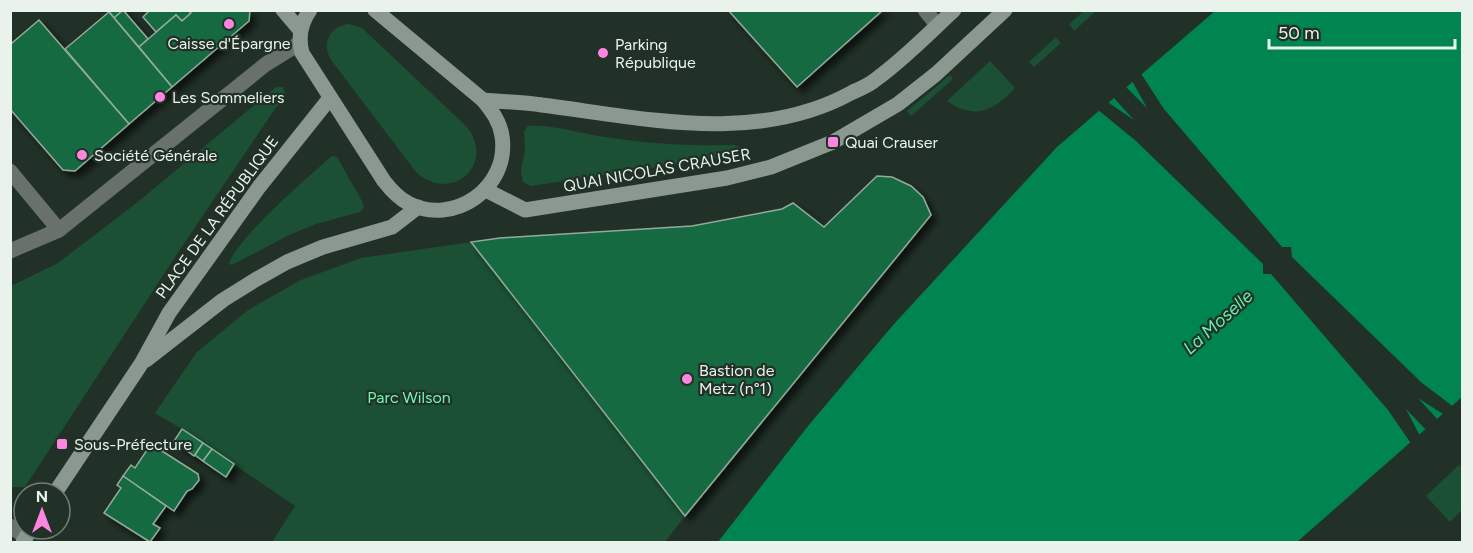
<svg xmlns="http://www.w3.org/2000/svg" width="1473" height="553" viewBox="0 0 1473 553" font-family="Figtree,sans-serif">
	<defs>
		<filter id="shadow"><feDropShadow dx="5.5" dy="5.5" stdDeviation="3" flood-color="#0009"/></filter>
	</defs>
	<rect width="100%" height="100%" fill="#213127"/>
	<g fill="#1b5034">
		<path d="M 1084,11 L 1096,11 L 1074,31 L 1069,24 Z"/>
		<path d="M 349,24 L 362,28 L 467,127 C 496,165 451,204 416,172 L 331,60 C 321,43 330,26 349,24 Z"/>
		<path d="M 1056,37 L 1061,43 L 1034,67 L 1029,62 Z"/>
		<path d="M 990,61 L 1015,88 C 995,110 975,121 947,101 Z"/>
		<path d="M 950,75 L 953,79 L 911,116 L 907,111 Z"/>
		<path d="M 276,87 L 283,87 L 285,94 L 179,251 L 25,487 L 11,487 L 11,286 L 58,263 L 139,201 Z"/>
		<path d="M 528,126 C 554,124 580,134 605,137 C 649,144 691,146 734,145 L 740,147 L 740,150 L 734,154 L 709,159 L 531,186 L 523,182 L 521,171 L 525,150 L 524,131 Z"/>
		<path d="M 332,156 L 337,157 L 363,203 L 364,207 L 360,212 L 316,224 L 289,235 L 232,265 L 229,264 C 235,240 310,175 332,156 Z"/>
		<path d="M 471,242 L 685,516 L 665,542 L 272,542 L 295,506 L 182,429 L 155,413 L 196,353 L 248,310 L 301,280 L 361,258 Z"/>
		<path d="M 1459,465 L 1462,469 L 1462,510 L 1450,522 L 1426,496 Z"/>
	</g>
	<path fill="#008551" d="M 1215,11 L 1462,11 L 1462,397 L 1297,542 L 718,542 L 808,426 L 894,324 L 1057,147 Z"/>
	<path fill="#213127" d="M 1140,72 L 1164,109 L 1282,247 L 1291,247 L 1292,257 L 1422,383 L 1455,408 L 1446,416 L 1418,398 L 1439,421 L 1428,432 L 1406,409 L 1421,438 L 1412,445 L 1388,410 L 1271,274 L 1263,274 L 1263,264 L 1136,141 L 1097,109 L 1106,101 L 1134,120 L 1112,96 L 1124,85 L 1147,108 L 1131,79 Z"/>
	<g fill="#126a42" stroke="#95a99c" stroke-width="1.5" filter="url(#shadow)">
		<path d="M 108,10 L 123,10 L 114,18 Z"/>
		<path d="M 123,10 L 148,39 L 139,47 L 114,18 Z"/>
		<path d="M 150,10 L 188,10 L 191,13 L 182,21 L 176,15 L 156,32 L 143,17 Z"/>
		<path d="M 188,10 L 250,10 L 249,21 L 172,87 L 139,47 L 176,15 L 182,21 L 191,13 Z"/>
		<path d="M 728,10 L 883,10 L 797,87 Z"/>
		<path d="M 109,12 L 172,87 L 129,124 L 65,49 Z"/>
		<path d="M 39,20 L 129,124 L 75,171 L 63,170 L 10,109 L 10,41 L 12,43 Z"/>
		<path d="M 877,176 L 892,177 L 911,186 L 923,197 L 931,215 L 685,516 L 471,242 L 500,238 L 692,226 L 782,209 L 793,203 L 824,227 Z"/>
		<path d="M 182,429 L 203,443 L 194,456 L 174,441 Z"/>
		<path d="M 203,443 L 212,449 L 203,461 L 195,455 Z"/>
		<path d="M 151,444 L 198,474 L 199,480 L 192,489 L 187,491 L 174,511 L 123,476 L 131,465 L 135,468 Z"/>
		<path d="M 212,449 L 234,464 L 226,477 L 203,461 Z"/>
		<path d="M 123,476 L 166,506 L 153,524 L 160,528 L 150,542 L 104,513 L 121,488 L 117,485 Z"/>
	</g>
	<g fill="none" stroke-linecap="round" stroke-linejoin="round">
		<g stroke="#69716c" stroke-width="15">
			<path d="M 925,10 L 937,25"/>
			<path d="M 10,171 L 59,230"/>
			<path d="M 10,251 L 59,230 L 266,64 L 300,43"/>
			<path d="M 10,526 L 26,537"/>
		</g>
		<g stroke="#8b9890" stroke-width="15">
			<path d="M 283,10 L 300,30"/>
			<path d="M 310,10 C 300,24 298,38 302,53 L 384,181 C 391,190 398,198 408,203 C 453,227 510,188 502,136 C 500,122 492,111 483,100 L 375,10"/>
			<path d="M 483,100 C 503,102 523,102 542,105 C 644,118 756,145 851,93 C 859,89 868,86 875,80 C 903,60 928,34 954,10"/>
			<path d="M 486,190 L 525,210 L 727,178 L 771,167 L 833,142 L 898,104 L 936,74 L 1005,10"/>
			<path d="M 146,360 L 223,300 L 255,280 L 287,262 L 323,247 L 392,227 L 418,207"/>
			<path d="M 55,493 L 141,364 L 169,313 L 259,187 L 330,98"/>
			<path d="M 23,542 L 31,529"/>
		</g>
	</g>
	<g fill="#fe86e0" stroke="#213127" stroke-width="2">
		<circle cx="229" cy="24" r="6"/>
		<circle cx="603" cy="53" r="6"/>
		<circle cx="160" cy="97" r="6"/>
		<rect x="827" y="136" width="12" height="12" rx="3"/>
		<circle cx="82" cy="155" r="6"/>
		<circle cx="687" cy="379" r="6"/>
		<rect x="56" y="438" width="12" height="12" rx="3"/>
	</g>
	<g text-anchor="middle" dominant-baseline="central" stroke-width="4.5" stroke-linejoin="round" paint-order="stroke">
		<g font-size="16" fill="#e9f3ec" stroke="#213127" text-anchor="start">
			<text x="229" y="43" text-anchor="middle">Caisse d'Épargne</text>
			<text x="615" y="44">Parking<tspan x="615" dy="18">République</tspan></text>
			<text x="172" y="97">Les Sommeliers</text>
			<text x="845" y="142">Quai Crauser</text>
			<text x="94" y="155">Société Générale</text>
			<text x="699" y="370">Bastion de<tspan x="699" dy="18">Metz (n°1)</tspan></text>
			<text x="74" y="444">Sous-Préfecture</text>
		</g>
		<g font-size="16" fill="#e9f3ec" stroke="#213127">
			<text transform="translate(657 170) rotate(-10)">QUAI NICOLAS CRAUSER</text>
			<text transform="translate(217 217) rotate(-54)">PLACE DE LA RÉPUBLIQUE</text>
		</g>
		<g font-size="16" fill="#6ff8ae" stroke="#213127">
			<text x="409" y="397">Parc Wilson</text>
		</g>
		<g font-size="18" font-style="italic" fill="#67f1a7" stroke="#213127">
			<text transform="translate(1218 322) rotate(-42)">La Moselle</text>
		</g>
	</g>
	<rect width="1473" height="553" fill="none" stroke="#e9f3ec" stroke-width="24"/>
	<g transform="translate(42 511)"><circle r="28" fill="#213127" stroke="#717f76" stroke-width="1.5"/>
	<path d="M0-4.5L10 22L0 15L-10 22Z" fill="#fe86e0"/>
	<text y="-9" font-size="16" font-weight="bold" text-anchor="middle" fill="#e9f3ec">N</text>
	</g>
	<path d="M1269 39v9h186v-9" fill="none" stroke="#e9f3ec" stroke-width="3"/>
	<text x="1278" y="39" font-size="18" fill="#e9f3ec" stroke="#213127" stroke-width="4.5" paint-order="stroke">50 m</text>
</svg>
